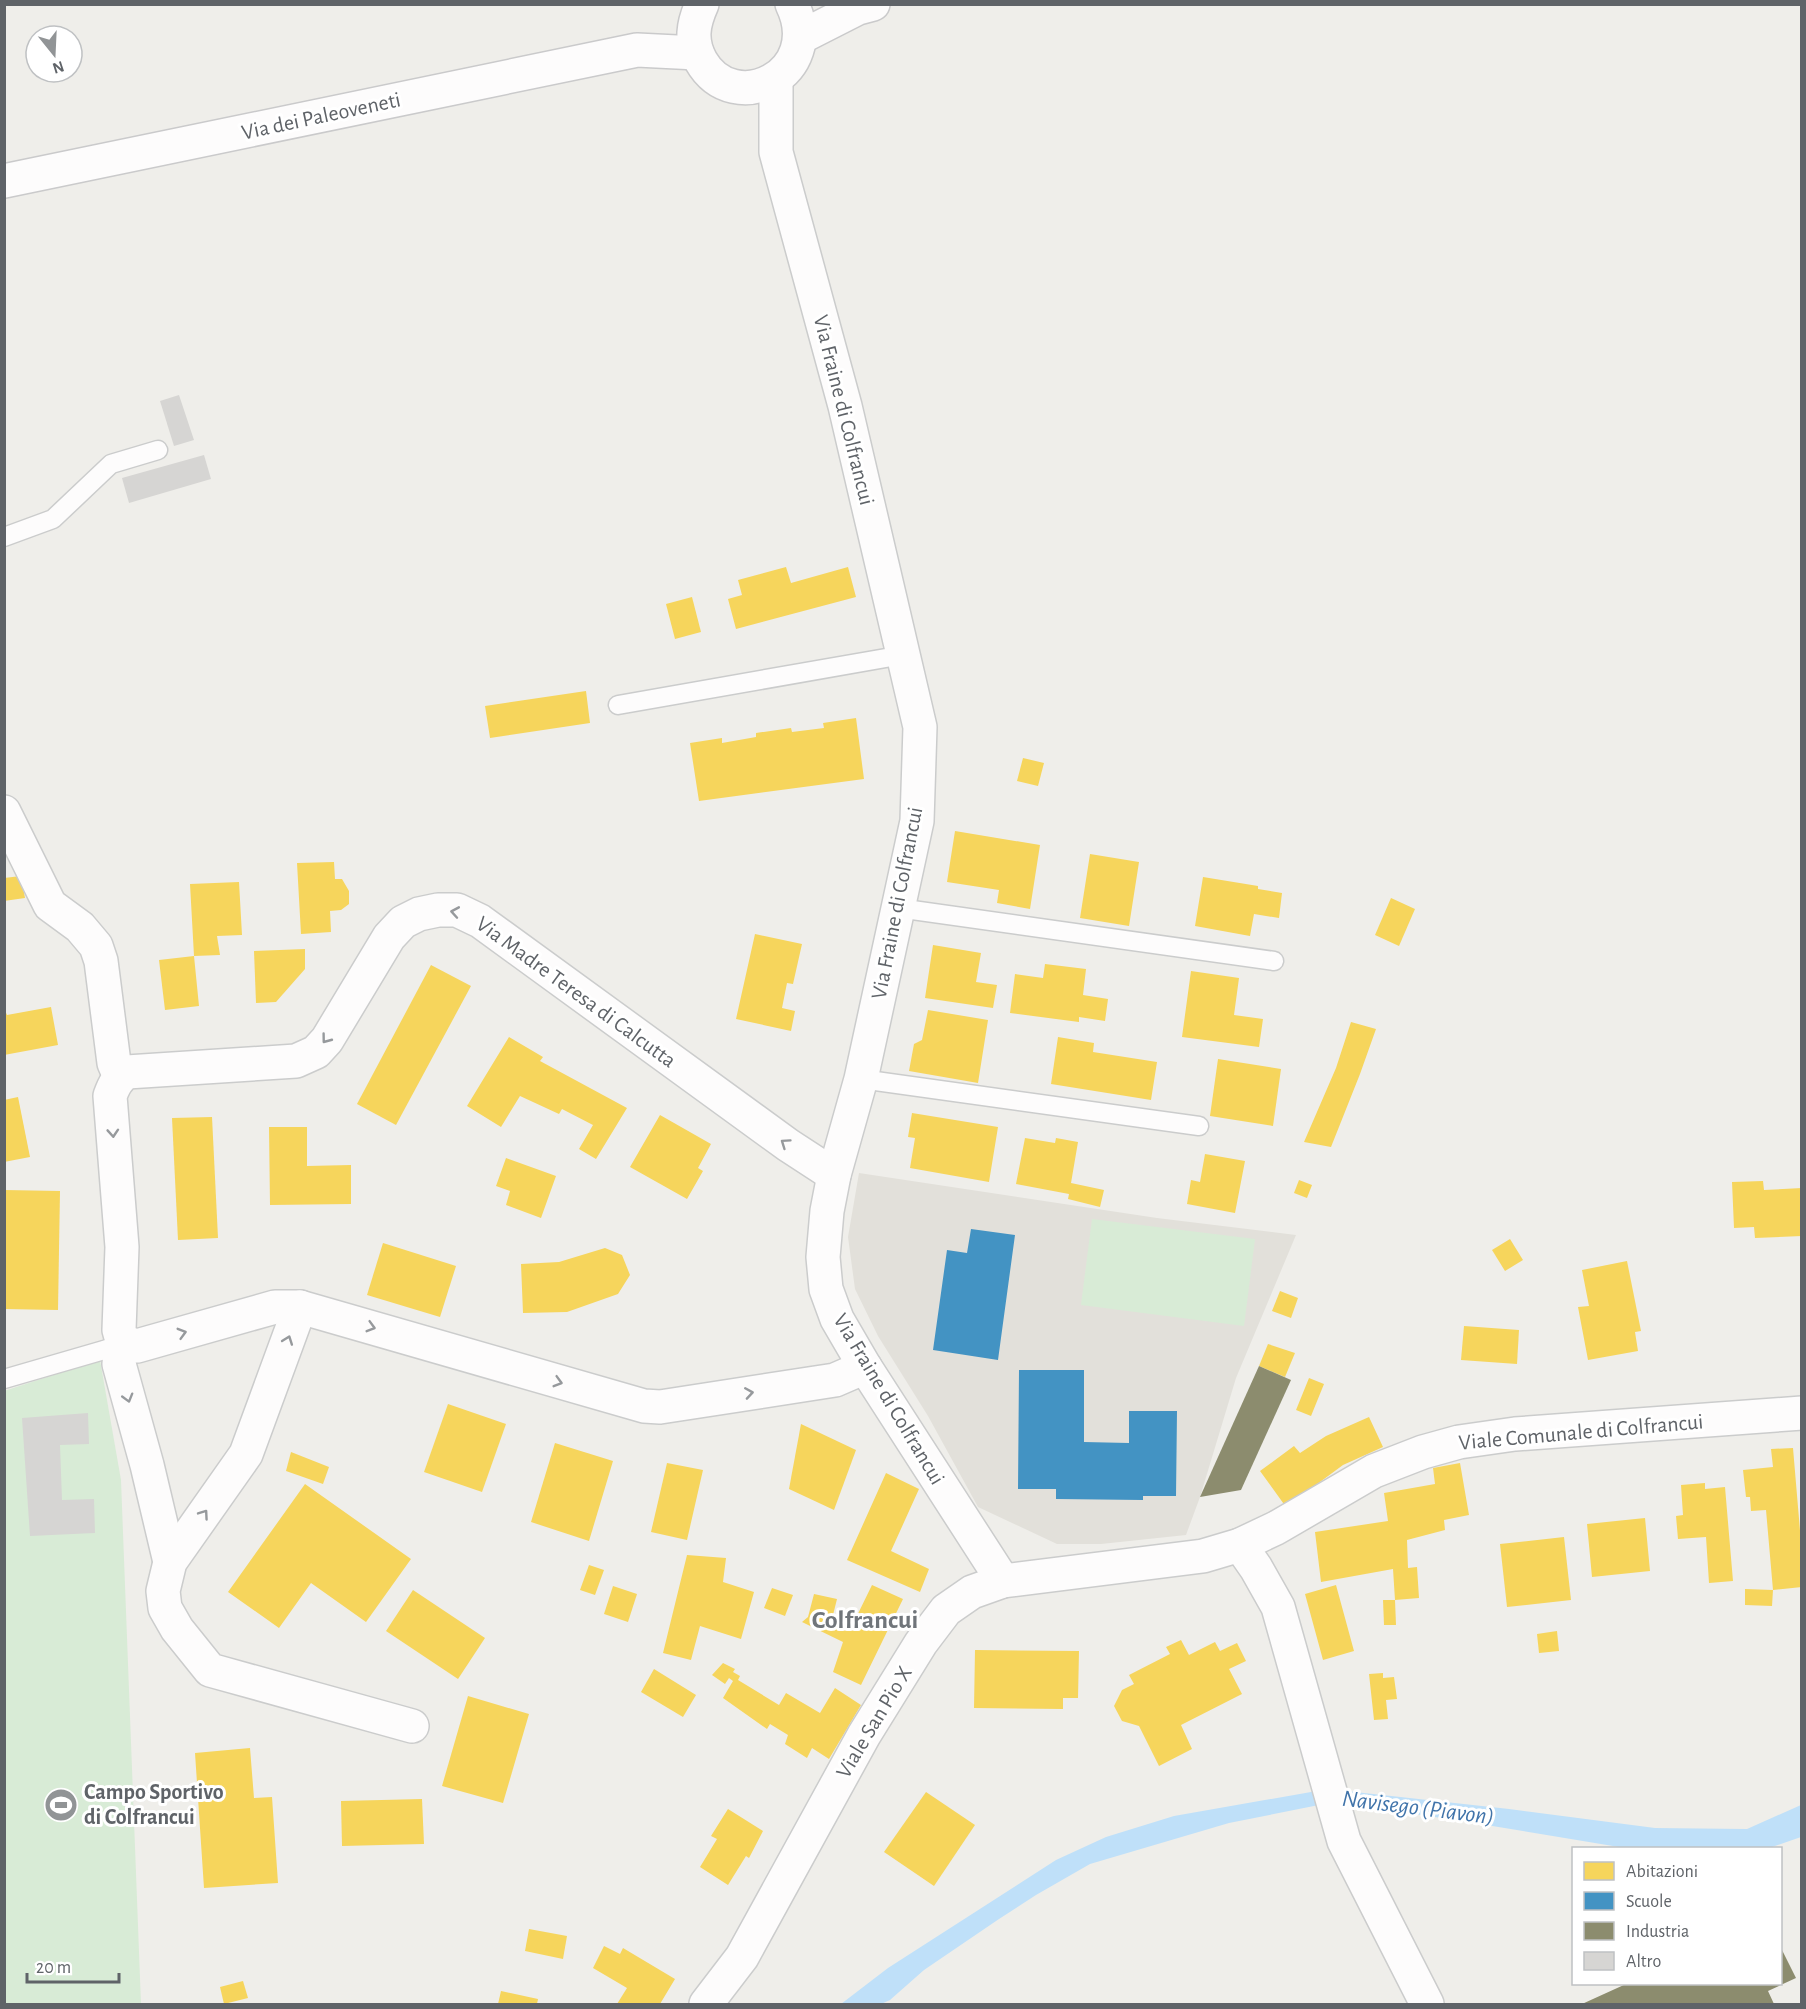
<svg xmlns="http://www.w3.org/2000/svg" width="1806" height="2009" viewBox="0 0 1806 2009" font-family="'Alegreya Sans',sans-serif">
	<rect width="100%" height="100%" fill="#efeeea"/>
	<path fill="#e2e0da" d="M 859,1173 L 1157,1218 L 1296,1235 L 1236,1378 L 1200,1497 L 1186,1535 L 1101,1544 L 1057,1544 L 978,1507 L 928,1416 L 878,1336 L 855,1289 L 848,1237 Z"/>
	<g fill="#d8ebd6">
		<path d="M 1092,1219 L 1255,1239 L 1244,1326 L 1081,1305 Z"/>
		<path d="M 100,1360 L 121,1480 L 141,2004 L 5,2004 L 4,1391 Z"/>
	</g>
	<path fill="#bfe0f9" d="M 1328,1789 L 1509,1809 L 1655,1828 L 1747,1829 L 1801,1805 L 1801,1837 L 1769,1848 L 1625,1848 L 1468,1822 L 1334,1802 L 1229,1823 L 1090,1864 L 1036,1895 L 999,1919 L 924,1970 L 890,2000 L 881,2004 L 841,2004 L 888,1968 L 1056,1860 L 1106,1837 L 1174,1816 Z"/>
	<g fill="#f6d55c">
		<path d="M 786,567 L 791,583 L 848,567 L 856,597 L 736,629 L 728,599 L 742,595 L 738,580 Z"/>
		<path d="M 692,597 L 701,632 L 675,639 L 666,604 Z"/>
		<path d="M 586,691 L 590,723 L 490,738 L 485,706 Z"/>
		<path d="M 856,718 L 864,779 L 699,801 L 690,743 L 722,738 L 722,743 L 756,737 L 756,733 L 791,728 L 792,732 L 824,728 L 823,723 Z"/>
		<path d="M 1023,758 L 1044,763 L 1038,786 L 1017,781 Z"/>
		<path d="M 955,831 L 1040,845 L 1030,909 L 997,903 L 999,890 L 947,882 Z"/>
		<path d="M 1090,854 L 1139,862 L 1129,926 L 1080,918 Z"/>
		<path d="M 334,862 L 335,879 L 342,879 L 349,891 L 349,904 L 341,910 L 330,911 L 331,932 L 301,934 L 297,863 Z"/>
		<path d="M 21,876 L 25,898 L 4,901 L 4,878 Z"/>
		<path d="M 1203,877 L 1258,886 L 1258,889 L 1282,893 L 1279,918 L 1254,914 L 1250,936 L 1195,926 Z"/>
		<path d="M 239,882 L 242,935 L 217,936 L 220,955 L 194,956 L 199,1006 L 165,1010 L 159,960 L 194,956 L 190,884 Z"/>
		<path d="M 1391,898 L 1415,909 L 1399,946 L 1375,935 Z"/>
		<path d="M 755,934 L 802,944 L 793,984 L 787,983 L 782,1008 L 795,1011 L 791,1031 L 736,1019 Z"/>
		<path d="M 933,945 L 981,953 L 976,982 L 997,985 L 993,1008 L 925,998 Z"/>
		<path d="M 305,949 L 305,969 L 276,1002 L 256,1003 L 254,951 Z"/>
		<path d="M 1045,964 L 1086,969 L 1083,995 L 1108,999 L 1105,1021 L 1079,1017 L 1079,1022 L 1010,1013 L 1015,974 L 1043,978 Z"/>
		<path d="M 431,965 L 471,986 L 396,1125 L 357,1104 Z"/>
		<path d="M 1191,971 L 1239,978 L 1234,1015 L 1263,1019 L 1259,1047 L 1182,1037 Z"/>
		<path d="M 51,1007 L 58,1045 L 4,1055 L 4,1008 L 7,1015 Z"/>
		<path d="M 928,1010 L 988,1020 L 978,1083 L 909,1071 L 914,1044 L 922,1040 Z"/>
		<path d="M 1351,1022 L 1376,1029 L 1360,1074 L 1331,1147 L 1304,1142 L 1336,1068 Z"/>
		<path d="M 509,1037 L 543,1057 L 540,1061 L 627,1108 L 596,1159 L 579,1149 L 593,1125 L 562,1109 L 559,1114 L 520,1096 L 501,1127 L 467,1106 Z"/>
		<path d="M 1058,1037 L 1094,1043 L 1093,1052 L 1157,1062 L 1151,1100 L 1051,1084 Z"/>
		<path d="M 1218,1059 L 1281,1069 L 1273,1126 L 1210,1116 Z"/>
		<path d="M 18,1097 L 30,1157 L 4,1162 L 4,1100 Z"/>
		<path d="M 912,1113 L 998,1127 L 989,1182 L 910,1168 L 915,1138 L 908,1137 Z"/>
		<path d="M 660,1115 L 711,1144 L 698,1168 L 703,1171 L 687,1199 L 630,1167 Z"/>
		<path d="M 212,1117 L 218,1238 L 178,1240 L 172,1118 Z"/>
		<path d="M 269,1127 L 307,1127 L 307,1166 L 351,1165 L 351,1204 L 270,1205 Z"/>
		<path d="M 1025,1138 L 1055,1143 L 1056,1138 L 1078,1142 L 1071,1183 L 1104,1190 L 1100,1207 L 1068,1199 L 1069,1194 L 1016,1184 Z"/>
		<path d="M 1205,1154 L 1245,1161 L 1235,1213 L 1187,1204 L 1191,1180 L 1200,1182 Z"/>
		<path d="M 506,1158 L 556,1176 L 541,1218 L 506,1205 L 510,1191 L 496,1186 Z"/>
		<path d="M 1299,1180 L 1312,1185 L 1307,1198 L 1294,1193 Z"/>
		<path d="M 1763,1181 L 1764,1190 L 1802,1188 L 1802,1236 L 1755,1238 L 1754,1227 L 1734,1228 L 1732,1182 Z"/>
		<path d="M 4,1190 L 60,1191 L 58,1310 L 4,1309 Z"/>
		<path d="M 1510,1239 L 1523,1260 L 1505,1271 L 1492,1250 Z"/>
		<path d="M 383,1243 L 456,1266 L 440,1317 L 367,1295 Z"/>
		<path d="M 605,1248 L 622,1255 L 630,1275 L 618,1294 L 567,1312 L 523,1313 L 521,1264 L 559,1262 Z"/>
		<path d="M 1627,1261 L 1641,1331 L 1635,1332 L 1638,1351 L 1588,1360 L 1578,1307 L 1589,1306 L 1582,1270 Z"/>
		<path d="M 1280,1291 L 1298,1298 L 1291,1318 L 1272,1311 Z"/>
		<path d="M 1464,1326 L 1519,1330 L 1517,1364 L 1461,1360 Z"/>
		<path d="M 1268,1344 L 1295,1353 L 1285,1377 L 1259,1366 Z"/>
		<path d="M 1309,1378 L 1324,1384 L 1311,1416 L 1296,1410 Z"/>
		<path d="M 448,1404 L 506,1424 L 482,1492 L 424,1472 Z"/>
		<path d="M 1369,1417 L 1383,1447 L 1343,1465 L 1286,1507 L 1260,1471 L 1294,1446 L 1300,1453 L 1326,1436 Z"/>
		<path d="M 801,1424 L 856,1450 L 834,1510 L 789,1489 Z"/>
		<path d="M 555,1443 L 613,1461 L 589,1541 L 531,1522 Z"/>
		<path d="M 1793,1448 L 1802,1554 L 1802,1587 L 1773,1590 L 1766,1510 L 1751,1511 L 1750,1497 L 1746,1497 L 1743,1470 L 1773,1467 L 1771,1449 Z"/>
		<path d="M 291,1452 L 329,1467 L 323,1484 L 286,1471 Z"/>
		<path d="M 667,1463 L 703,1470 L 687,1540 L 651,1532 Z"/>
		<path d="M 1460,1463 L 1469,1515 L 1444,1520 L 1445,1530 L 1407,1540 L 1408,1568 L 1417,1567 L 1419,1598 L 1395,1600 L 1393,1569 L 1321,1582 L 1315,1532 L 1388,1521 L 1384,1493 L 1435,1484 L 1433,1468 Z"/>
		<path d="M 886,1473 L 919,1489 L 891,1551 L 929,1569 L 920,1592 L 847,1560 Z"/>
		<path d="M 1705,1483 L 1705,1489 L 1725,1487 L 1733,1581 L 1709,1583 L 1706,1537 L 1678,1539 L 1676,1516 L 1683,1515 L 1681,1485 Z"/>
		<path d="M 305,1484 L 411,1559 L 366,1622 L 311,1583 L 279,1628 L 228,1592 Z"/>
		<path d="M 1645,1518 L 1650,1571 L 1592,1577 L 1587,1524 Z"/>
		<path d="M 1564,1537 L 1571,1600 L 1507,1607 L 1500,1544 Z"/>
		<path d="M 687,1555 L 726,1558 L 723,1582 L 754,1592 L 741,1639 L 700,1626 L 691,1660 L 663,1653 Z"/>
		<path d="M 589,1565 L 604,1570 L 595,1595 L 580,1590 Z"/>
		<path d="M 872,1585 L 903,1599 L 861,1685 L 833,1672 L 843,1642 L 802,1622 L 808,1617 L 814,1594 L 837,1599 L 833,1615 L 851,1628 Z"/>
		<path d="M 1336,1585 L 1354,1651 L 1323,1660 L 1305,1594 Z"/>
		<path d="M 613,1586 L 637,1594 L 628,1622 L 604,1614 Z"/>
		<path d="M 772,1588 L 793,1595 L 785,1616 L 764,1608 Z"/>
		<path d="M 1745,1589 L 1773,1590 L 1772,1606 L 1745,1605 Z"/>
		<path d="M 413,1590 L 485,1638 L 458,1679 L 386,1631 Z"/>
		<path d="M 1383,1600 L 1395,1600 L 1396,1625 L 1384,1625 Z"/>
		<path d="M 1557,1631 L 1559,1651 L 1539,1653 L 1537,1634 Z"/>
		<path d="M 1181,1640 L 1189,1655 L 1215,1642 L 1220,1651 L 1237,1643 L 1246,1661 L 1229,1669 L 1242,1694 L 1181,1725 L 1192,1749 L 1159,1766 L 1139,1726 L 1122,1721 L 1114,1706 L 1122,1690 L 1134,1684 L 1129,1675 L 1170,1654 L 1166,1647 Z"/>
		<path d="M 975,1650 L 1079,1651 L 1078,1698 L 1063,1698 L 1063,1709 L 974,1708 Z"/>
		<path d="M 723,1663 L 735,1669 L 733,1672 L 740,1676 L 738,1680 L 779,1705 L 786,1693 L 820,1713 L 835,1688 L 861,1705 L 829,1759 L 812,1748 L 807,1758 L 785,1744 L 788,1735 L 770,1724 L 767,1729 L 723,1698 L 733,1681 L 729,1678 L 725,1684 L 712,1675 Z"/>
		<path d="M 654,1669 L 696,1695 L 683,1717 L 641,1692 Z"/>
		<path d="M 1383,1673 L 1383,1678 L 1394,1677 L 1397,1699 L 1386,1700 L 1388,1719 L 1374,1720 L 1369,1674 Z"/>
		<path d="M 468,1696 L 529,1714 L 503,1803 L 442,1786 Z"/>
		<path d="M 250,1748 L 254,1798 L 272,1797 L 278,1883 L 204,1888 L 195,1753 Z"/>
		<path d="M 926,1792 L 975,1825 L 934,1886 L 884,1852 Z"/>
		<path d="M 422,1799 L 424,1844 L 342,1846 L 341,1801 Z"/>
		<path d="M 728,1809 L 763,1831 L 749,1858 L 746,1856 L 728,1885 L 700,1867 L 717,1839 L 711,1836 Z"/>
		<path d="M 529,1929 L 567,1936 L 563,1959 L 525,1951 Z"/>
		<path d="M 604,1946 L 620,1954 L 623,1948 L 675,1979 L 660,2004 L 617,2004 L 627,1988 L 593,1968 Z"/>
		<path d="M 243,1981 L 248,1998 L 224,2004 L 220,1987 Z"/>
		<path d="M 501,1991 L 538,1999 L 537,2004 L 498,2004 Z"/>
	</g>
	<g fill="#4393c3">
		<path d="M 971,1229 L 1015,1235 L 998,1360 L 933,1350 L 947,1250 L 967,1253 Z"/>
		<path d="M 1019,1370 L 1084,1370 L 1084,1442 L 1129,1443 L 1129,1411 L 1177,1411 L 1176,1496 L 1143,1496 L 1143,1500 L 1056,1499 L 1056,1489 L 1018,1489 Z"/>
	</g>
	<g fill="#8c8c6e">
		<path d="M 1259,1366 L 1291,1380 L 1241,1490 L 1200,1497 Z"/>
		<path d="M 1780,1946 L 1796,1978 L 1768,1991 L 1774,2004 L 1582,2004 L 1626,1984 L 1780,1984 Z"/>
	</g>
	<g fill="#d6d5d3">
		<path d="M 179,395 L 194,440 L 174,446 L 160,401 Z"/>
		<path d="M 204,455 L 211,479 L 129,503 L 122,478 Z"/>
		<path d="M 88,1413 L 89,1444 L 60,1445 L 62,1500 L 94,1499 L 95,1533 L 30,1536 L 22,1418 Z"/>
	</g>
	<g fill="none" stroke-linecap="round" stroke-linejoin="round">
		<g stroke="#cbcccc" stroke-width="21">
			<g id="lane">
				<path d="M 4,537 L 53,519 L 111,464 L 158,450"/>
				<path d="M 618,705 L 903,655"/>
				<path d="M 898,908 L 1274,961"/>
				<path d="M 861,1079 L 1199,1126"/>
				<path d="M 4,1379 L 104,1350 L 126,1342"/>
			</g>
		</g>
		<g stroke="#cbcccc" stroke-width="36">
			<g id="street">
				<path d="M 776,79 L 776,152 L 845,406 L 920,727 L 917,821 L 861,1079 L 834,1175 L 827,1211 L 823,1257 L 826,1289 L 837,1319 L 865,1367 L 1003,1581"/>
				<path d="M 4,812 L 50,905 L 80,927 L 96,946 L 101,961 L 114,1063 L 120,1077"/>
				<path d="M 834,1175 L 788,1145 L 480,921 L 457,910 L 438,910 L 419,914 L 403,922 L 389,937 L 327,1040 L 316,1052 L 296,1061 L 127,1072 C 117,1079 114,1085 110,1096 L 122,1247 L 119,1330 C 121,1340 127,1344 137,1346 L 275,1307 L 300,1307 L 644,1406 L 660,1407 L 835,1380 L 865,1367"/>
				<path d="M 300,1307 L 246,1454 L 170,1562 L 163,1591 L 165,1608 L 177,1629 L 210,1670 L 412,1726"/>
				<path d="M 126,1342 L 120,1353 L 119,1364 L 147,1465 L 170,1562"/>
				<path d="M 1240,1545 L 1256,1568 L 1278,1607 L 1344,1841 L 1427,2004"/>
				<path d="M 706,2004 L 742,1957 L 864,1735 L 921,1643 L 946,1610 L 972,1592 L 1003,1581 L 1203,1556 L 1240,1545 L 1276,1528 L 1374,1471 L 1423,1452 L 1459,1442 L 1515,1434 L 1802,1413"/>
			</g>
		</g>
		<g stroke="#cacacb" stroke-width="36">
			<g id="secondary">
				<path d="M 702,4 C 693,24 690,41 701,61 C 734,119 826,74 792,4"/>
				<path d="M 801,37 L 858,8 L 873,4"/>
				<path d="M 4,181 L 637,50 L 697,53"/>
			</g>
		</g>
		<use href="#lane" stroke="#fdfcfc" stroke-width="18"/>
		<use href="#street" stroke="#fdfcfc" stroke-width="33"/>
		<use href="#secondary" stroke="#fdfcfc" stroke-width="33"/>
	</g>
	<defs><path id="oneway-chevron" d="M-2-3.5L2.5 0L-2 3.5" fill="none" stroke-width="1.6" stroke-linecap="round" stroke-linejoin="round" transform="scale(1.5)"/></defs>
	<g stroke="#96999c">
		<use href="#oneway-chevron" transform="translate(455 912) rotate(-170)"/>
		<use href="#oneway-chevron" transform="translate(326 1039) rotate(127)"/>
		<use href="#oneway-chevron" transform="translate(113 1133) rotate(86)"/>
		<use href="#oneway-chevron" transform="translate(785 1143) rotate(-145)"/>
		<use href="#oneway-chevron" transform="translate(371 1327) rotate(16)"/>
		<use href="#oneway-chevron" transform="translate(182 1333) rotate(-16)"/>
		<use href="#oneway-chevron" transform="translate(288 1340) rotate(-70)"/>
		<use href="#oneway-chevron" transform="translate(558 1382) rotate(16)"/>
		<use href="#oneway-chevron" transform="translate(749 1393) rotate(-9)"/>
		<use href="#oneway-chevron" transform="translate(128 1398) rotate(74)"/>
		<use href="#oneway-chevron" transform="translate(204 1514) rotate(-55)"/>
	</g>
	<defs>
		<g id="stadium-disc" transform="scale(1.725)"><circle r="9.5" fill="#919496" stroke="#fff"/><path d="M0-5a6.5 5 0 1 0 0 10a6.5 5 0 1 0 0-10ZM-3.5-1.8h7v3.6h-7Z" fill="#fff"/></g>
	</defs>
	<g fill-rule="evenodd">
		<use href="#stadium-disc" x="61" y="1805"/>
	</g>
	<g text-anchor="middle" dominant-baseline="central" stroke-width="6" stroke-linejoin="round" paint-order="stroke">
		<g font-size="22" fill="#5f6368" stroke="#fff">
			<text transform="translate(321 116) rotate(-12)">Via dei Paleoveneti</text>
			<text transform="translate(844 410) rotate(76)">Via Fraine di Colfrancui</text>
			<text transform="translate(897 903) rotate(-79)">Via Fraine di Colfrancui</text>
			<text transform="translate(576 992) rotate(36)">Via Madre Teresa di Calcutta</text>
			<text transform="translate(889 1399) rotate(59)">Via Fraine di Colfrancui</text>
			<text transform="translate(1581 1432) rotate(-5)">Viale Comunale di Colfrancui</text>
			<text transform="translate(874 1722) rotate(-59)">Viale San Pio X</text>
		</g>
		<g font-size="22" font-weight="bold" fill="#5f6368" stroke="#fff" text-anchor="start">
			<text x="84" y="1792">Campo Sportivo<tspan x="84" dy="25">di Colfrancui</tspan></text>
		</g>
		<g font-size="24" font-style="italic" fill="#4174aa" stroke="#fff">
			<text transform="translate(1418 1808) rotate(7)">Navisego (Piavon)</text>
		</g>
		<g font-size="26" font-weight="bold" fill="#70757a" stroke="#fff">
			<text x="865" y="1620">Colfrancui</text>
		</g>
	</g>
	<rect width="1806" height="2009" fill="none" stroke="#5f6368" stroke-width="12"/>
	<rect x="1572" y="1847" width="210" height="138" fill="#ffffff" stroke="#bfc1c3" stroke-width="1.5"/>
	<rect x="1584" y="1862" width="30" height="18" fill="#f6d55c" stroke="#bfc1c3" stroke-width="1.5"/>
	<text x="1626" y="1877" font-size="18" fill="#5f6368">Abitazioni</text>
	<rect x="1584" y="1892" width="30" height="18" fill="#4393c3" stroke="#bfc1c3" stroke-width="1.5"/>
	<text x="1626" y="1907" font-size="18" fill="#5f6368">Scuole</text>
	<rect x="1584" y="1922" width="30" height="18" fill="#8c8c6e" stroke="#bfc1c3" stroke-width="1.5"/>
	<text x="1626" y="1937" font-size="18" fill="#5f6368">Industria</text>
	<rect x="1584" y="1952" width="30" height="18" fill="#d6d5d3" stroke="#bfc1c3" stroke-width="1.5"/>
	<text x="1626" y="1967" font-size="18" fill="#5f6368">Altro</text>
	<g transform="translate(54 54) rotate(162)"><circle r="28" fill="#ffffff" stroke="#bfc1c3" stroke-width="1.5"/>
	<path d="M0-4.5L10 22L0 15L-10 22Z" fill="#919496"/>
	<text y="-9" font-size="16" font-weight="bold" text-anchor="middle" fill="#5f6368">N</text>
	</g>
	<path d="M27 1973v9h92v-9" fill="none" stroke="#5f6368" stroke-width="3"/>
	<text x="36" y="1973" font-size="18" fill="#5f6368" stroke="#ffffff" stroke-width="4.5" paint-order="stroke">20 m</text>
</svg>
